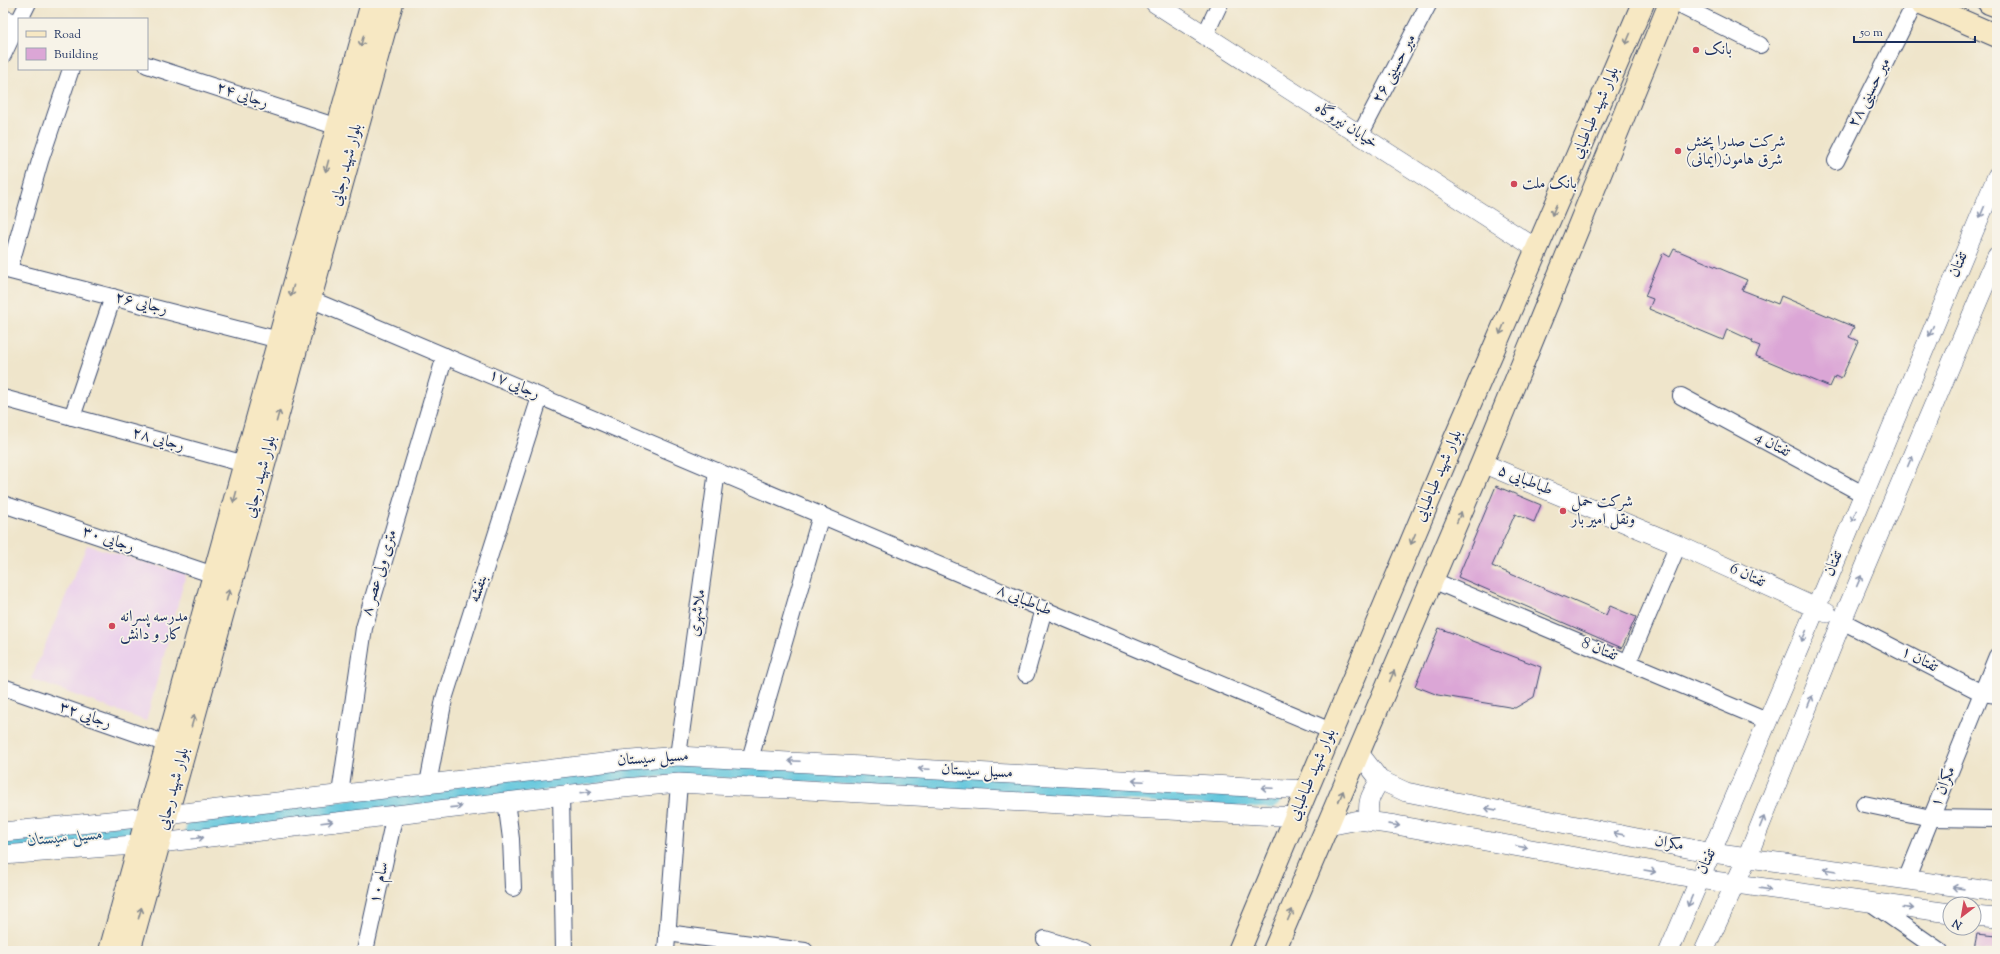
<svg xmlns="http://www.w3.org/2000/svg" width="2000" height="954" viewBox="0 0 2000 954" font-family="'Sorts Mill Goudy',Amiri,serif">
	<rect width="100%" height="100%" fill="#f7f3e8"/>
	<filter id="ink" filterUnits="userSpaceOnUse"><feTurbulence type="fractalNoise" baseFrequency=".025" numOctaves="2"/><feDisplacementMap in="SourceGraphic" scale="8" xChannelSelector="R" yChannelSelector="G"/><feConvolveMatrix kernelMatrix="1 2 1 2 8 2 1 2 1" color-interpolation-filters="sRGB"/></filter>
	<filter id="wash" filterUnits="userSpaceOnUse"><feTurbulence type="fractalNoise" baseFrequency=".012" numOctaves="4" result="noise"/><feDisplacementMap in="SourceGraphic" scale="16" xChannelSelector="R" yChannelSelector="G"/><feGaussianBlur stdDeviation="0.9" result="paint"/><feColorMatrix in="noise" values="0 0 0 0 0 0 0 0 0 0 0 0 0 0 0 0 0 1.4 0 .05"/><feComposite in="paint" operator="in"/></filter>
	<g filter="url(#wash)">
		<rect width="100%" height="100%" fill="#efe5cb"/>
		<path fill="#ebd1eb" d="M 87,545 L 186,574 L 146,721 L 31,679 Z"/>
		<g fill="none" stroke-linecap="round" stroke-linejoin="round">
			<g stroke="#60c6dd" stroke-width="17">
				<path d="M 194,829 L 621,772 L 678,767 L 1272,800"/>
				<path d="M 3,844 L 127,832"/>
			</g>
		</g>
		<g id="blocks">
			<g fill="#dba6d6">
				<path d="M 1674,249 L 1747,280 L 1742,290 L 1778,304 L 1781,296 L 1854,327 L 1849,337 L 1858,341 L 1841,379 L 1835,376 L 1830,387 L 1756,356 L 1760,346 L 1752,343 L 1753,341 L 1727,329 L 1723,340 L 1649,309 L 1653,299 L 1645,296 L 1663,253 L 1670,257 Z"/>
				<path d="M 1496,486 L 1541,505 L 1534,522 L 1515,514 L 1492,566 L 1606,615 L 1610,606 L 1636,617 L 1622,648 L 1458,577 Z"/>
				<path d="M 1439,628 L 1541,667 L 1534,697 L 1515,708 L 1438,695 L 1415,686 Z"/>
				<path d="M 1977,934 L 1997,936 L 1997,951 L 1974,949 Z"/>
			</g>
		</g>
	</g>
	<g filter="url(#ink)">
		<use href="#blocks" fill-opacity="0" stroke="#3b4a6e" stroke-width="1"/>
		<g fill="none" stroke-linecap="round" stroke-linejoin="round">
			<g stroke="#3b4a6e" stroke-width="18">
				<g id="minor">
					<path d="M 1675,3 L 1760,45"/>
					<path d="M 3,18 L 19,23"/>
					<path d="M 20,19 L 28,3"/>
					<path d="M 1205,35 L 1220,3"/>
					<path d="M 3,55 L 19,21"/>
					<path d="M 147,65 L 338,127"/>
					<path d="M 1360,135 L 1429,3"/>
					<path d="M 1836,161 L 1915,3"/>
					<path d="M 3,269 L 279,340"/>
					<path d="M 9,270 L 40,161 L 71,69"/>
					<path d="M 310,299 L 1331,731"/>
					<path d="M 1681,396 L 1863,494"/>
					<path d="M 3,398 L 245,464"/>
					<path d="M 72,417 L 113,297"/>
					<path d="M 3,504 L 214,575"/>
					<path d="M 1432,580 L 1767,721"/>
					<path d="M 1842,621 L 1982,693 L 1997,695"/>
					<path d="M 1628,662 L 1678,545"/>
					<path d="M 1026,674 L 1044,609"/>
					<path d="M 3,687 L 167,744"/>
					<path d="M 678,756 L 717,471"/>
					<path d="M 750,759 L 821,515"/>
					<path d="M 428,784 L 444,699 L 540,397"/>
					<path d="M 340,794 L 364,628 L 445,356"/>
					<path d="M 561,795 L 564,951"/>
					<path d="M 506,801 L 511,839 L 513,888"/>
					<path d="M 1864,804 L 1931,818 L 1997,819"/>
					<path d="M 1906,880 L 1997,656"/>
					<path d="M 1871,903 L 1940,951"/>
					<path d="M 667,933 L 805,951"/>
					<path d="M 1045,939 L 1084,951"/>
					<path d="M 365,951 L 395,814"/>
					<path d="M 666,951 L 679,783"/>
				</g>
			</g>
			<g stroke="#3b4a6e" stroke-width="20">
				<g id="tertiary">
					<path d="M 1155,3 L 1537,249"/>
					<path d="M 1482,463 L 1678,545 L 1827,613"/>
					<path d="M 1359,753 L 1380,780 L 1406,792 L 1712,853 L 1997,892"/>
					<path d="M 1370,821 C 1366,802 1370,796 1380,780"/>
					<path d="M 1328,826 L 1359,820 L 1396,825 L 1699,879 L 1950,913"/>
					<path d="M 3,832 L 167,815 L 620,761 L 678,756 L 1306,790"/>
					<path d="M 3,855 L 160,843 L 623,788 L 679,783 L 1295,817"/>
					<path d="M 1974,916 L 1997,918"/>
					<path d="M 1669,951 L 1816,608 L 1997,176"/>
					<path d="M 1704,951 L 1747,858 L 1842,621 L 1997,256"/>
				</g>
			</g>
			<g stroke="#3b4a6e" stroke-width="24">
				<g id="secondary">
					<path d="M 1921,3 L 1997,36"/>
					<path d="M 1989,3 L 1997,6"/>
					<path d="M 110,951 L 372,3"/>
					<path d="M 129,951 L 392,3"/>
					<path d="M 1239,951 L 1450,450 L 1643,3"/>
					<path d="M 1274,951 L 1482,463 L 1670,3"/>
				</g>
			</g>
			<use href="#minor" stroke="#fff" stroke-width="16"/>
			<use href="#tertiary" stroke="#fff" stroke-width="19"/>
			<use href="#secondary" stroke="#f7e8c3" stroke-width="22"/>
		</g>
		<defs><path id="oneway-shaft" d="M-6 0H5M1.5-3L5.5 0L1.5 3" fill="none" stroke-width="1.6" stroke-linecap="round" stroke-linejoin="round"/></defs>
		<g stroke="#898c90">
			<use href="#oneway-shaft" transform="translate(1628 39) rotate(113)"/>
			<use href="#oneway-shaft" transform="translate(362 41) rotate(105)"/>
			<use href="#oneway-shaft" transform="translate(327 166) rotate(105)"/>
			<use href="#oneway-shaft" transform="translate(1554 210) rotate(113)"/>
			<use href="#oneway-shaft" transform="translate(292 291) rotate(105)"/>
			<use href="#oneway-shaft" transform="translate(1502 329) rotate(113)"/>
			<use href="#oneway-shaft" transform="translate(278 416) rotate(-75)"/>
			<use href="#oneway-shaft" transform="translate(235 497) rotate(105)"/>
			<use href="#oneway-shaft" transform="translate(1459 517) rotate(-67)"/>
			<use href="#oneway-shaft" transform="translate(1413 539) rotate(113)"/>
			<use href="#oneway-shaft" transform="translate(228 595) rotate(-75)"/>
			<use href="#oneway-shaft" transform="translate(1392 676) rotate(-67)"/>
			<use href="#oneway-shaft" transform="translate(193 721) rotate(-74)"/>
			<use href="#oneway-shaft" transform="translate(1341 796) rotate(-67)"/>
			<use href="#oneway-shaft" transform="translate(140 913) rotate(-75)"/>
			<use href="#oneway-shaft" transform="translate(1290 915) rotate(-67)"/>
		</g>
		<g stroke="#8d97ae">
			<use href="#oneway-shaft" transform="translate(1982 212) rotate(113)"/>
			<use href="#oneway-shaft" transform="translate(1931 331) rotate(113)"/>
			<use href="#oneway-shaft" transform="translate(1910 461) rotate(-67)"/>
			<use href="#oneway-shaft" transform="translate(1854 516) rotate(112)"/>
			<use href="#oneway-shaft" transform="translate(1859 581) rotate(-67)"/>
			<use href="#oneway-shaft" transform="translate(1804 636) rotate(114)"/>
			<use href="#oneway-shaft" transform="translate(1810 701) rotate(-68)"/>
			<use href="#oneway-shaft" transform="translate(794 761) rotate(-177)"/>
			<use href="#oneway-shaft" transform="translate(924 769) rotate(-177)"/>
			<use href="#oneway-shaft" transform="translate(1138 781) rotate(-177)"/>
			<use href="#oneway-shaft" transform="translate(1267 788) rotate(-177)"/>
			<use href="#oneway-shaft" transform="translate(586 792) rotate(-7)"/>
			<use href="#oneway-shaft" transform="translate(456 807) rotate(-6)"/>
			<use href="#oneway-shaft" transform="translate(1491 809) rotate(-169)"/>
			<use href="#oneway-shaft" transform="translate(327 822) rotate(-7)"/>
			<use href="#oneway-shaft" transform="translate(1762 822) rotate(-68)"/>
			<use href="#oneway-shaft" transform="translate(1394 825) rotate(8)"/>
			<use href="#oneway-shaft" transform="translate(1619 834) rotate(-169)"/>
			<use href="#oneway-shaft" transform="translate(198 838) rotate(-7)"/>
			<use href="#oneway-shaft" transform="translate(1522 847) rotate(10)"/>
			<use href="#oneway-shaft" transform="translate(1830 870) rotate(-172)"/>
			<use href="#oneway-shaft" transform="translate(1650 871) rotate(10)"/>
			<use href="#oneway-shaft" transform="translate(1958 888) rotate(-172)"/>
			<use href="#oneway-shaft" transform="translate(1765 889) rotate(8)"/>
			<use href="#oneway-shaft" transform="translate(1690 901) rotate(113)"/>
			<use href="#oneway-shaft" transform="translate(1908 908) rotate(7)"/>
		</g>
	</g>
	<g fill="#d1495b" stroke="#f7f3e8" stroke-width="1.5">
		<circle cx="1696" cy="50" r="4"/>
		<circle cx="1678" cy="151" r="4"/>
		<circle cx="1514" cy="184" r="4"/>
		<circle cx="1563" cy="511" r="4"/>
		<circle cx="112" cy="626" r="4"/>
	</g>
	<g text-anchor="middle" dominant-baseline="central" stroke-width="3.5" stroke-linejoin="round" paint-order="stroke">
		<g font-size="16" fill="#1b2f5e" stroke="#f7f3e8" text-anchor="start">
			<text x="1704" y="50">بانک</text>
			<text x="1686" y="142">شرکت صدرا پخش<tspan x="1686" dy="18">شرق هامون(ایمانی)</tspan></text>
			<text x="1522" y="184">بانک ملت</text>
			<text x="1571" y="502">شرکت حمل<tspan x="1571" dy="18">ونقل امیر بار</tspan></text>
			<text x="120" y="617">مدرسه پسرانه<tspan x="120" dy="18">کار و دانش</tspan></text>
		</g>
		<g font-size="16" fill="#1b2f5e" stroke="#f7f3e8">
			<text transform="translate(1395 69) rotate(-62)">میر حسینی ۲۶</text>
			<text transform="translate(1870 93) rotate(-63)">میر حسینی ۲۸</text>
			<text transform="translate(242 96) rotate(18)">رجایی ۲۴</text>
			<text transform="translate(1596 113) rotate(-67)">بلوار شهید طباطبایی</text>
			<text transform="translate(1346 126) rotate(33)">خیابان نیروگاه</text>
			<text transform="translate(347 165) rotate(-75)">بلوار شهید رجایی</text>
			<text transform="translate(1959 265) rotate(-67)">تفتان</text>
			<text transform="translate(141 304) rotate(14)">رجایی ۲۶</text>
			<text transform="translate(514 385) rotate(23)">رجایی ۱۷</text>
			<text transform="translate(158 440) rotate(15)">رجایی ۲۸</text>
			<text transform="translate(1772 445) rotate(28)">تفتان 4</text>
			<text transform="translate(1439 476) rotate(-67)">بلوار شهید طباطبایی</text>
			<text transform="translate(261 477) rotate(-75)">بلوار شهید رجایی</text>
			<text transform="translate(1525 481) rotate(22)">طباطبایی ۵</text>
			<text transform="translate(108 540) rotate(18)">رجایی ۳۰</text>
			<text transform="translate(1834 564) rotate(-68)">تفتان</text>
			<text transform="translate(380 573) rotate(-73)">۸ متری ولی عصر</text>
			<text transform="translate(1747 576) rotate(25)">تفتان 6</text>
			<text transform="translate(479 589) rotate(-72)">بنفشه</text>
			<text transform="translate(1024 601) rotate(23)">طباطبایی ۸</text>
			<text transform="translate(698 613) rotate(-82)">ملاشهری</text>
			<text transform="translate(1599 650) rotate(23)">تفتان 8</text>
			<text transform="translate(1919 660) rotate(27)">تفتان ۱</text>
			<text transform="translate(85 716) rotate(19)">رجایی ۳۲</text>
			<text transform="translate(653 759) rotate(-4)">مسیل سیستان</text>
			<text transform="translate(977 772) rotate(3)">مسیل سیستان</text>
			<text transform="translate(1313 775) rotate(-67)">بلوار شهید طباطبایی</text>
			<text transform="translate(1944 787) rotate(-68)">مکران ۱</text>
			<text transform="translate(174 789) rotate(-75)">بلوار شهید رجایی</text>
			<text transform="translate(1669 844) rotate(11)">مکران</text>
			<text transform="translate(1707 862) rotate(-65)">تفتان</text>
			<text transform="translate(380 883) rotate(-78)">سام ۱۰</text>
		</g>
		<g font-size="17" font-style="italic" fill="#2c557e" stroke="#f7f3e8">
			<text transform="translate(65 838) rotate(-5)">مسیل سیستان</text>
		</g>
	</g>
	<rect width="2000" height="954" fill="none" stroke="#f7f3e8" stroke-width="16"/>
	<rect x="18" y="18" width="130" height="52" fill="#f7f3e8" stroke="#9fa5b1"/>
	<rect x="26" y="31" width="20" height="6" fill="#f7e8c3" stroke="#9fa5b1"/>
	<text x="54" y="38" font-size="12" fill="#1b2f5e">Road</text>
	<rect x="26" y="48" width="20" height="12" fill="#dba6d6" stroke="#9fa5b1"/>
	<text x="54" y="58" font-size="12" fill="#1b2f5e">Building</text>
	<g transform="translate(1962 916) rotate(211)"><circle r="19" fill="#f7f3e8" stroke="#9fa5b1"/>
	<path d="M0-3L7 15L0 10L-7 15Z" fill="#d1495b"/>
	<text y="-6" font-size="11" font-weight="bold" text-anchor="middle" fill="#1b2f5e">N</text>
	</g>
	<path d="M1854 36v6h121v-6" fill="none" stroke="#1b2f5e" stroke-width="2"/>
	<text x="1860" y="36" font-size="12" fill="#1b2f5e" stroke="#f7f3e8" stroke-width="3" paint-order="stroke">50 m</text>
</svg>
